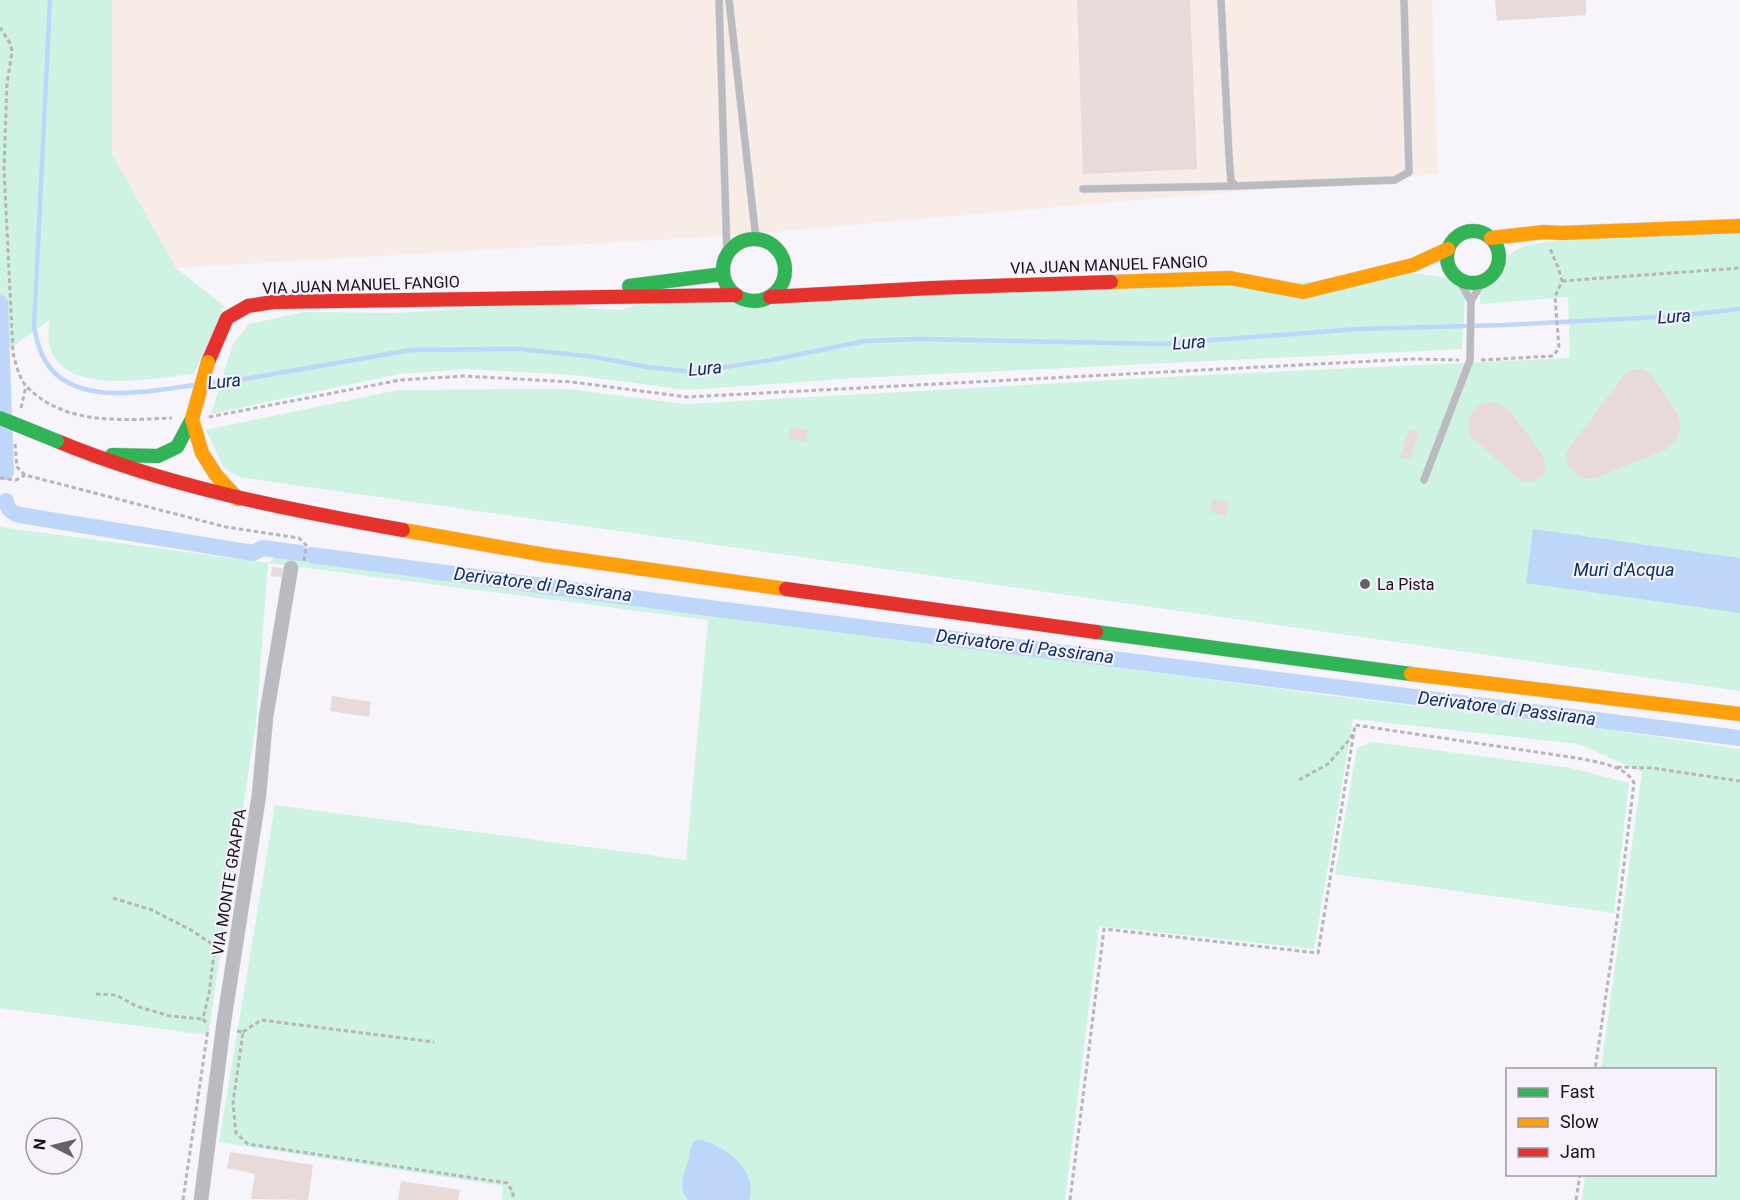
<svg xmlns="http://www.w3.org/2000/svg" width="1740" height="1200" viewBox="0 0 1740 1200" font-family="Roboto,sans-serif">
	<rect width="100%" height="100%" fill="#f7f4fb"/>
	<path fill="#f8ede6" d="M 111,0 L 1432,0 L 1438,174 L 727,236 L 176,268 L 112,154 Z"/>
	<g fill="#cef3e2">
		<path d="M 0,0 L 112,0 L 112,154 L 176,268 L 224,306 L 194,374 C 156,377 59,399 49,343 C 47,336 50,327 49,320 L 0,356 Z"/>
		<path d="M 1740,233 L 1740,691 L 239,477 L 224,468 L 206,430 L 398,390 L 568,389 L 686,404 L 1186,376 L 1570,358 L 1568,297 L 1480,304 L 1480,290 C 1488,285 1497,281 1502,273 C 1507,266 1506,256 1513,252 C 1526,243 1544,243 1559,241 Z"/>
		<path d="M 1414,273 L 1453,279 L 1463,290 L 1465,301 L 1462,349 L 855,378 L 687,390 L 573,375 L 466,369 L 399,374 L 211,414 L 233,344 L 249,324 L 304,312 L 398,313 L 558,302 L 594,309 L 623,310 L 635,305 L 1230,284 L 1252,286 Z"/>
		<path d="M 0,527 L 268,563 L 280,553 L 1070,661 L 1333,696 L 1605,729 L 1740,749 L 1740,1200 L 1582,1200 L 1585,1175 L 1714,1174 L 1714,1070 L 1601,1069 L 1642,772 L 1578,744 L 1353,719 L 1314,949 L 1099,926 L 1065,1200 L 502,1200 L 503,1186 L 219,1142 L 275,805 L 686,860 L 708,620 L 268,563 L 256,723 L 208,1035 L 0,1008 Z"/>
		<path d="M 1372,742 L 1571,768 L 1629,783 L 1614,913 L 1335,874 L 1357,748 Z"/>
	</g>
	<g fill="#bed6f9">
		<path d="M 1533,529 L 1740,558 L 1740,613 L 1526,583 Z"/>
		<path d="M 702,1140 C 726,1147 759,1171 749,1200 L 688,1200 C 678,1188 683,1175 688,1162 C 690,1157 689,1147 693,1143 C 695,1140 699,1140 702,1140 Z"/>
	</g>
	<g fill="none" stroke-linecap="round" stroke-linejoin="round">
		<g stroke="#bed6f9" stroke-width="4.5">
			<path d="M 50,0 L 34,327 C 37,340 39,351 46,362 C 75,409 151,390 196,385"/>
			<path d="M 207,383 L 239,380 L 411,350 L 520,349 L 595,357 L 647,367 L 694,372 L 771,360 L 865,341 L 918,339 L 1162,344 L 1358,329 L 1504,325 L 1678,316 L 1740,309"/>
		</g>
		<g stroke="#bed6f9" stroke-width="16">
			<path d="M 0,303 L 6,472"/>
			<path d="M 6,501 C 7,510 12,513 20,515 L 253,553 L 263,548 L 300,553"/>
			<path d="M 311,555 L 709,608 L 1740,738"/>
		</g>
	</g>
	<g fill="#e7dad8">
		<path d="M 1077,0 L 1190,0 L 1197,169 L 1083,174 Z"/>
		<path d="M 1495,0 L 1586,0 L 1586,15 L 1497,21 Z"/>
		<path d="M 1633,369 L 1642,369 L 1650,373 L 1676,411 L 1681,425 L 1678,437 L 1667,449 L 1595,478 L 1587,479 L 1577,476 L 1567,464 L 1566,456 L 1569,448 L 1625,374 Z"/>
		<path d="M 1494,402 L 1508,409 L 1543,455 L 1545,469 L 1543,475 L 1536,480 L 1529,482 L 1520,480 L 1470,436 L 1468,423 L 1472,412 L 1481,404 Z"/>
		<path d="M 791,428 L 808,430 L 806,442 L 789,439 Z"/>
		<path d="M 1409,429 L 1419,432 L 1410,460 L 1400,457 Z"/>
		<path d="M 1213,498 L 1229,502 L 1226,516 L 1210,512 Z"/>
		<path d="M 272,567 L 283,568 L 282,577 L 271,576 Z"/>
		<path d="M 332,696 L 371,702 L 369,717 L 330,711 Z"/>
		<path d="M 230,1152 L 313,1165 L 308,1200 L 251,1199 L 255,1174 L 227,1168 Z"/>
		<path d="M 401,1181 L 460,1190 L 458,1200 L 398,1200 Z"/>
	</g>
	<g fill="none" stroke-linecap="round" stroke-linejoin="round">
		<g stroke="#d3d1d6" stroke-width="8">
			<g id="lane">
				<path d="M 719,0 L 727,254"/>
				<path d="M 729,0 L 756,239"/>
				<path d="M 1221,0 L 1229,156 L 1231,181 L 1236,186 L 1395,180 L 1409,172 L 1404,0"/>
				<path d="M 1083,189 L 1236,186"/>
				<path d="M 1471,301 L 1483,281"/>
				<path d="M 1424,480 L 1470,360 L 1471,301 L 1458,279"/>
			</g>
		</g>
		<g stroke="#d3d1d6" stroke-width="15">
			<path id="street" d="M 201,1200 L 224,1021 L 259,795 L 266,717 L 291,568"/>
		</g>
		<g stroke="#d3d1d6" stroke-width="15">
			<g id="fast">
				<circle cx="1473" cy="257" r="26"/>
				<circle cx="754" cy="270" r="31"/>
				<path d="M 629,286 L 723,274"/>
				<path d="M 112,455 L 158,456 L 177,447 L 192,419"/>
				<path d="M 1096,632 L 1411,674"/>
			</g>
		</g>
		<g stroke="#d3d1d6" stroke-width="15">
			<g id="slow">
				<path d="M 1491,238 L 1544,232 L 1561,233 L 1740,226"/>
				<path d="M 1111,282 L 1230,278 L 1303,292 L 1413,265 L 1448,249"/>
				<path d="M 192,419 L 202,453 L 216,475 L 238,499"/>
				<path d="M 403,530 L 545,555 L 786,589"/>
				<path d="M 1411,674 L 1740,714"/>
			</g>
		</g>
		<g stroke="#d3d1d6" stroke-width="15">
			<g id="jam">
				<path d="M 770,297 L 932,288 L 1111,282"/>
				<path d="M 208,362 L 227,318 L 248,306 L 273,302 L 736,295"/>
				<path d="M 57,441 C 168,487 285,509 403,530"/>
				<path d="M 786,589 L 1096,632"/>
			</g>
		</g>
		<g stroke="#b6b5ba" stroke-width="3" stroke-dasharray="4.5 3" stroke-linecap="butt">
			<path d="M 0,27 L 11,45 L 12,52 L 7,83 L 4,168 L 13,353 C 16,364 19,379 27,387 C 66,426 122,420 172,418"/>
			<path d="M 1562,281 L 1740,268"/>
			<path d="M 1481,360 L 1553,356 L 1559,348 L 1555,297 L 1562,281 L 1558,267 L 1550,249"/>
			<path d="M 21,408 L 26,386"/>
			<path d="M 209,417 L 400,380 L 464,376 L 572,382 L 687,397 L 1413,359 L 1459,360"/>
			<path d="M 15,444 L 17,467 L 25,475 L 226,527 L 299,538 L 306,545 L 304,563"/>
			<path d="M 0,478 L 16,480 L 25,475"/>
			<path d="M 1617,767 L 1652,768 L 1740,781"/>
			<path d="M 1299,780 L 1328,764 L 1351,738 L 1353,732"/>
			<path d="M 113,898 L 152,910 L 191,930 L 215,946 L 209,993 L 203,1019 L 208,1025"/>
			<path d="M 96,994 L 116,995 L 136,1006 L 170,1016 L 203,1019"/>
			<path d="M 237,1031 L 243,1032 L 233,1103 L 236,1133 L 248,1144 L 507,1183 L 513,1192 L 513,1200"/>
			<path d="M 243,1032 L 261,1020 L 434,1042"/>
			<path d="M 183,1200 L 208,1029"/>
			<path d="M 1070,1200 L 1104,929 L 1318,953 L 1355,725 L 1583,759 C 1600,763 1626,766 1634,783 L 1618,913 L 1595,1070"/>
			<path d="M 1576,1200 L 1580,1174"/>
		</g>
		<use href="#lane" stroke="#b9bbc0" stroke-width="7"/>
		<use href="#street" stroke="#b9bbc0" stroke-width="14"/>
		<use href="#fast" stroke="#30b455" stroke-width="14"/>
		<use href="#slow" stroke="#ff9f0a" stroke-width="14"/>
		<use href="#jam" stroke="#e5322d" stroke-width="14"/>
		<g stroke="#d3d1d6" stroke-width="15" stroke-linecap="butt">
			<path id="fast-bridge" d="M 0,418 L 57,441"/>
		</g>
		<g stroke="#d3d1d6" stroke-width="15" stroke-linecap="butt">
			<path id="slow-bridge" d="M 192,419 L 208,362"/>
		</g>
		<use href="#fast-bridge" stroke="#30b455" stroke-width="14"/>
		<use href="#slow-bridge" stroke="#ff9f0a" stroke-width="14"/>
	</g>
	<circle fill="#656069" stroke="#f7f1fe" stroke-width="2" cx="1365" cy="584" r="6"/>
	<g text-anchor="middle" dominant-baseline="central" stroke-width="4.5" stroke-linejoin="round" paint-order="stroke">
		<g font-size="16" fill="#16111b" stroke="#f7f1fe">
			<text transform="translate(1109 265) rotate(-2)">VIA JUAN MANUEL FANGIO</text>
			<text transform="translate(361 285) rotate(-2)">VIA JUAN MANUEL FANGIO</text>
			<text transform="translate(229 882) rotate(-81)">VIA MONTE GRAPPA</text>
		</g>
		<g font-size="16" fill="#16111b" stroke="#f7f1fe" text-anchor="start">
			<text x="1377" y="584">La Pista</text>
		</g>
		<g font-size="18" font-style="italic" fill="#073060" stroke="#f7f1fe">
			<text transform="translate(1674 316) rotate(-4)">Lura</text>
			<text transform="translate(1189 342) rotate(-4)">Lura</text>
			<text transform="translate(705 368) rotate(-5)">Lura</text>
			<text transform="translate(224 381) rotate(-6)">Lura</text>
			<text x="1624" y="569">Muri d'Acqua</text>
			<text transform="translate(543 584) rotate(7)">Derivatore di Passirana</text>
			<text transform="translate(1025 646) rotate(7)">Derivatore di Passirana</text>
			<text transform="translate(1507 708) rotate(7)">Derivatore di Passirana</text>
		</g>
	</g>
	<rect x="1506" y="1068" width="210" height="108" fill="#f7f1fe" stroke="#9d97a3" stroke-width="1.5"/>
	<rect x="1518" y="1088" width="30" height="9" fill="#30b455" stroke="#9d97a3" stroke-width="1.5"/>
	<text x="1560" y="1098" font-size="18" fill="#16111b">Fast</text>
	<rect x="1518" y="1118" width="30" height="9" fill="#ff9f0a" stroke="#9d97a3" stroke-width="1.5"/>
	<text x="1560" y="1128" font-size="18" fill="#16111b">Slow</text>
	<rect x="1518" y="1148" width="30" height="9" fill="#e5322d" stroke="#9d97a3" stroke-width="1.5"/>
	<text x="1560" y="1158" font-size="18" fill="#16111b">Jam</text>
	<g transform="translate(54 1146) rotate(277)"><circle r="28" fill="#f7f1fe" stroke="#9d97a3" stroke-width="1.5"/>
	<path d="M0-4.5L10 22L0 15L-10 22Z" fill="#656069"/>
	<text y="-9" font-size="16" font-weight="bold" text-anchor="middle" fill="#16111b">N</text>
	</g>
</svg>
